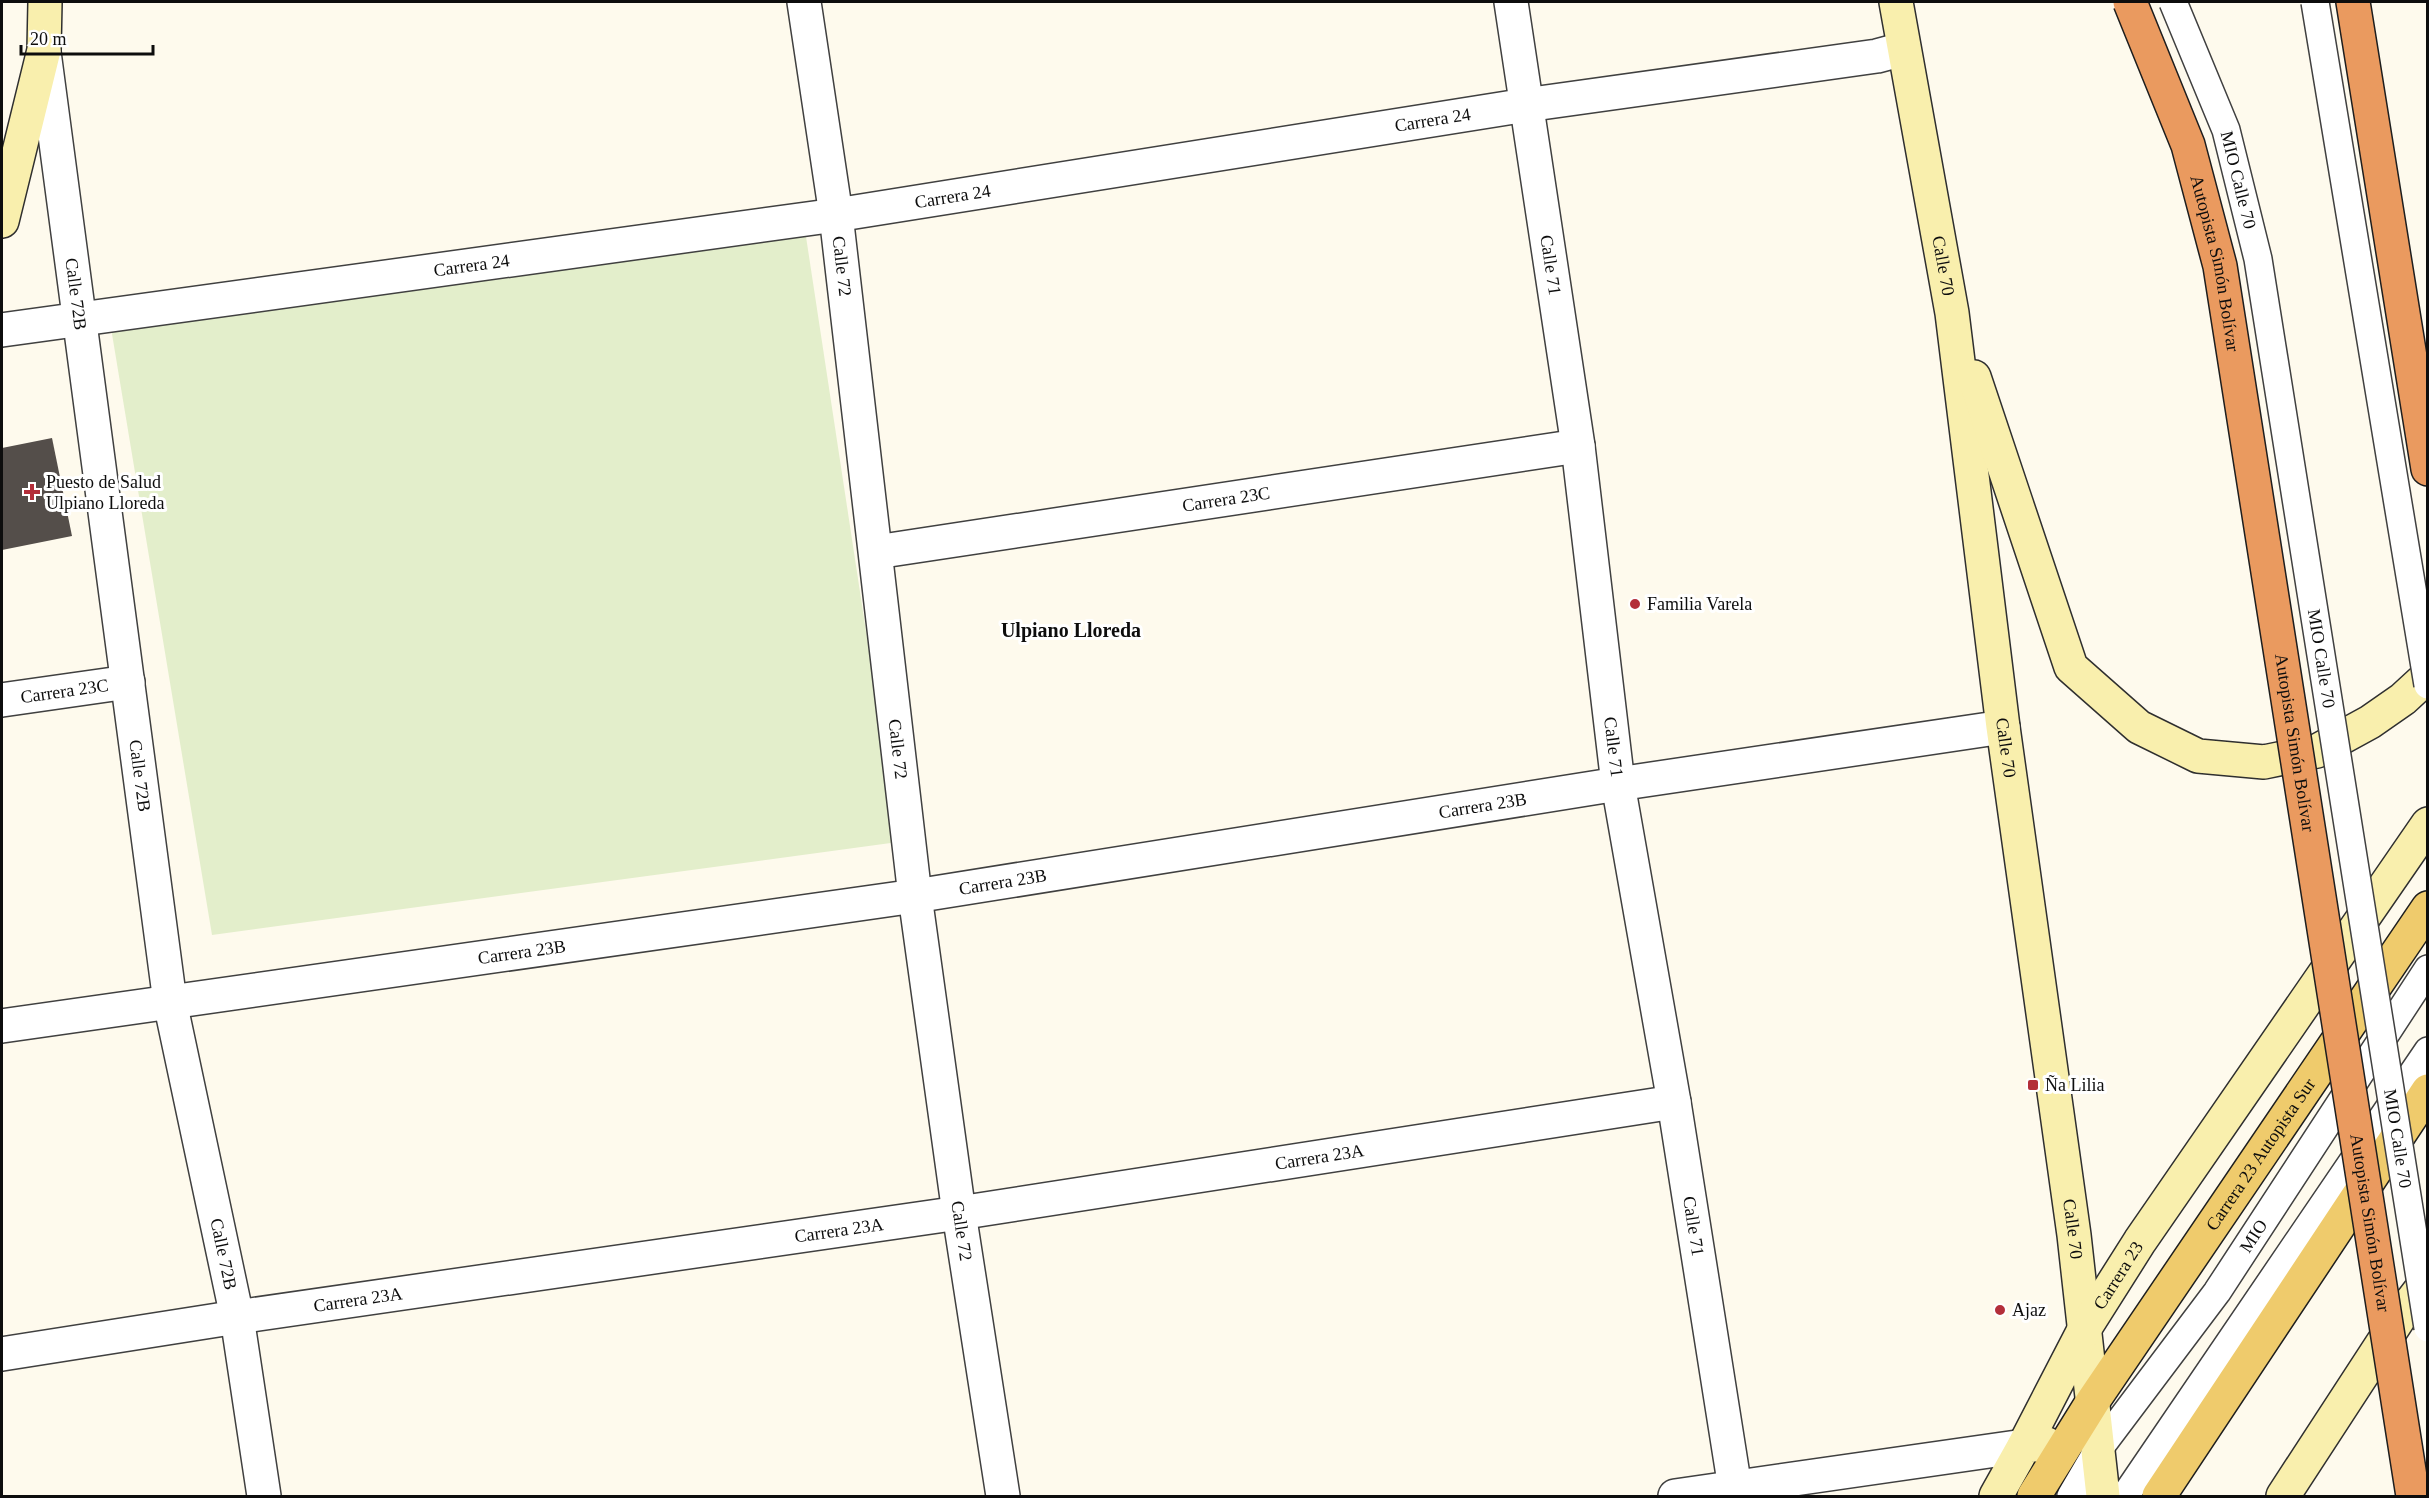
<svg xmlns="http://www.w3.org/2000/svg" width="2429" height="1498" viewBox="0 0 2429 1498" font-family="Georgia,serif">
	<rect width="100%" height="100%" fill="#fefaed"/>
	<path fill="#e3eecb" d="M 805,230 L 898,842 L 212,935 L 111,328 Z"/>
	<path fill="#544e4a" d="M 52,438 L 72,536 L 2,550 L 2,448 Z"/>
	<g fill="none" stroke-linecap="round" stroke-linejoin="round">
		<g stroke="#404040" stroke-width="30">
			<g id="lane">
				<path id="s1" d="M 2071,1496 L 2098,1450 L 2217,1292 L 2428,969"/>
				<path d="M 2125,1496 L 2428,1051"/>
			</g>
		</g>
		<g stroke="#404040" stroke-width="36">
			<g id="street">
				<path id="s2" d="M 804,2 L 836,215 L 915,896 L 959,1213 L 1003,1496"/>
				<path id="s3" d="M 1511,2 L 1578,446 L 1618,784 L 1674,1102 L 1735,1488"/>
				<path id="s4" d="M 44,52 L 170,1002 L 237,1317 L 264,1496"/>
				<path id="s5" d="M 2,330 L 836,215 L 1526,105 L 1877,56 L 1903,49"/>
				<path id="s6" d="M 876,552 L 1578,446"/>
				<path id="s7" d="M 2,700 L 128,682"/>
				<path id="s8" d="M 2,1026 L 915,896 L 1618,784 L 2003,727"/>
				<path id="s9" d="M 2,1354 L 237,1317 L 959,1213 L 1674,1102"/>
				<path d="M 1675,1496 L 2024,1446"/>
			</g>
		</g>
		<g stroke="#2f2f2f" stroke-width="36">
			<g id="secondary">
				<path id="s10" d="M 1896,2 L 1952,313 L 2003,727 L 2074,1235 L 2103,1496"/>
				<path d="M 2,221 L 44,50 L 45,2"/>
				<path d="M 1974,377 L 2071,667 L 2139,727 L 2198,756 L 2264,762 L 2317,751 L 2370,722 L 2403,699 L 2428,676"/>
				<path id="s11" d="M 2024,1446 L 2085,1328 L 2140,1241 L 2428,824"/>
				<path d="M 1996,1496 L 2024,1446 L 2047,1444"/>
				<path d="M 2283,1496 L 2399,1318 L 2428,1280"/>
			</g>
		</g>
		<g stroke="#1e1e1e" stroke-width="36">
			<g id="primary">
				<path id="s12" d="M 2034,1496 L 2093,1401 L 2428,908"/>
				<path d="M 2159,1496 L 2428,1091"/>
			</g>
		</g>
		<g stroke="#1e1e1e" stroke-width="36">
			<path id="highway" d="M 2353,2 L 2428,469"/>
		</g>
		<use href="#lane" stroke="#fff" stroke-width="27"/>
		<use href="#street" stroke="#fff" stroke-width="33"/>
		<use href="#secondary" stroke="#f9efad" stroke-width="33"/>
		<use href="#primary" stroke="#efcb6c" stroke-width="33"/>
		<use href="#highway" stroke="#ea9a5f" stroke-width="33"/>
		<g stroke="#404040" stroke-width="30" stroke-linecap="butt">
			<g id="lane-bridge">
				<path id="s13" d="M 2173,2 L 2226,130 L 2258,259 L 2428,1328"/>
				<path d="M 2315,2 L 2428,685"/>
			</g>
		</g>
		<g stroke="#1e1e1e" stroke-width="36" stroke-linecap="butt">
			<g id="highway-bridge">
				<path id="s14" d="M 2130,2 L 2188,145 L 2220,266 L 2413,1496"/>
			</g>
		</g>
		<use href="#lane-bridge" stroke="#fff" stroke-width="27"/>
		<use href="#highway-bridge" stroke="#ea9a5f" stroke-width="33"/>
	</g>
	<g fill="#b32e39" stroke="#fff" stroke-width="2">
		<path d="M29 483h6v6h6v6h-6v6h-6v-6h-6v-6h6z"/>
		<circle cx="1635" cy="604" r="6"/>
		<rect x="2027" y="1079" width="12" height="12" rx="3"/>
		<circle cx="2000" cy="1310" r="6"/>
	</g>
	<g text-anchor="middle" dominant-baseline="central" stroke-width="6" stroke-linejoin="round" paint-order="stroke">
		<g font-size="18" fill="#0d0d0d" stroke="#fff">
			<text stroke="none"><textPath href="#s5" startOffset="1446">Carrera 24</textPath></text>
			<text stroke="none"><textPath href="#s13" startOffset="190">MIO Calle 70</textPath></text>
			<text stroke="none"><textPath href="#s5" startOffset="960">Carrera 24</textPath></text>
			<text stroke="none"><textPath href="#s14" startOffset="276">Autopista Simón Bolívar</textPath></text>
			<text stroke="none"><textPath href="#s5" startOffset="474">Carrera 24</textPath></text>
			<text stroke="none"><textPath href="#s3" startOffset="266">Calle 71</textPath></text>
			<text stroke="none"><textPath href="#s10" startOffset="268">Calle 70</textPath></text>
			<text stroke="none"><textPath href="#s2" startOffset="267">Calle 72</textPath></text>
			<text stroke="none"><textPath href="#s4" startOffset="244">Calle 72B</textPath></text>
			<text stroke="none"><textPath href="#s6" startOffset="354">Carrera 23C</textPath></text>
			<text stroke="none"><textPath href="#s13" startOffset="676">MIO Calle 70</textPath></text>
			<text stroke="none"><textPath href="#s7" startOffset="63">Carrera 23C</textPath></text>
			<text stroke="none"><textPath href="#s14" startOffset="762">Autopista Simón Bolívar</textPath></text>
			<text stroke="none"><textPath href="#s3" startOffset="752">Calle 71</textPath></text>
			<text stroke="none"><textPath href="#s10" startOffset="754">Calle 70</textPath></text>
			<text stroke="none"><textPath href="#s2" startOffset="753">Calle 72</textPath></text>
			<text stroke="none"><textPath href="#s4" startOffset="730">Calle 72B</textPath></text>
			<text stroke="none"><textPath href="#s8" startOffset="1497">Carrera 23B</textPath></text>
			<text stroke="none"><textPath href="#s8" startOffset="1011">Carrera 23B</textPath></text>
			<text stroke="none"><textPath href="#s8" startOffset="525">Carrera 23B</textPath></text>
			<text stroke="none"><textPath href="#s13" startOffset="1162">MIO Calle 70</textPath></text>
			<text stroke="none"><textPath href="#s12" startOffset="410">Carrera 23 Autopista Sur</textPath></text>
			<text stroke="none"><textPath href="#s9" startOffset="1332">Carrera 23A</textPath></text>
			<text stroke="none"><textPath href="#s14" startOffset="1248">Autopista Simón Bolívar</textPath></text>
			<text stroke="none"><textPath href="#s3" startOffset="1238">Calle 71</textPath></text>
			<text stroke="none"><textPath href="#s10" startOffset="1240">Calle 70</textPath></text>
			<text stroke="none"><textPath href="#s9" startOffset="846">Carrera 23A</textPath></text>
			<text stroke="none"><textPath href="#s2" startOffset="1239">Calle 72</textPath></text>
			<text stroke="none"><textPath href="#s1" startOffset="318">MIO</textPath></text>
			<text stroke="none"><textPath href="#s4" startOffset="1216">Calle 72B</textPath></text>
			<text stroke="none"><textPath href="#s11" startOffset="195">Carrera 23</textPath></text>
			<text stroke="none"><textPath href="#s9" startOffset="360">Carrera 23A</textPath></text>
		</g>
		<g font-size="18" fill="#0d0d0d" stroke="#fff" text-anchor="start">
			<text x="46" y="482">Puesto de Salud<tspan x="46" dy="21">Ulpiano Lloreda</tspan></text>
			<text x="1647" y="604">Familia Varela</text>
			<text x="2045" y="1085">Ña Lilia</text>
			<text x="2012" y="1310">Ajaz</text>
		</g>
		<g font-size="20" font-weight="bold" fill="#0d0d0d" stroke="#fff">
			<text x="1071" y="630">Ulpiano Lloreda</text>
		</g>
	</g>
	<rect width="2429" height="1498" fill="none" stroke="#0d0d0d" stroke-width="6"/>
	<path d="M21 45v9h132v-9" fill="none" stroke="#0d0d0d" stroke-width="3"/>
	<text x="30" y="45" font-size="18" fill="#0d0d0d" stroke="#ffffff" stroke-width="4.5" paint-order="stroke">20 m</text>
</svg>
